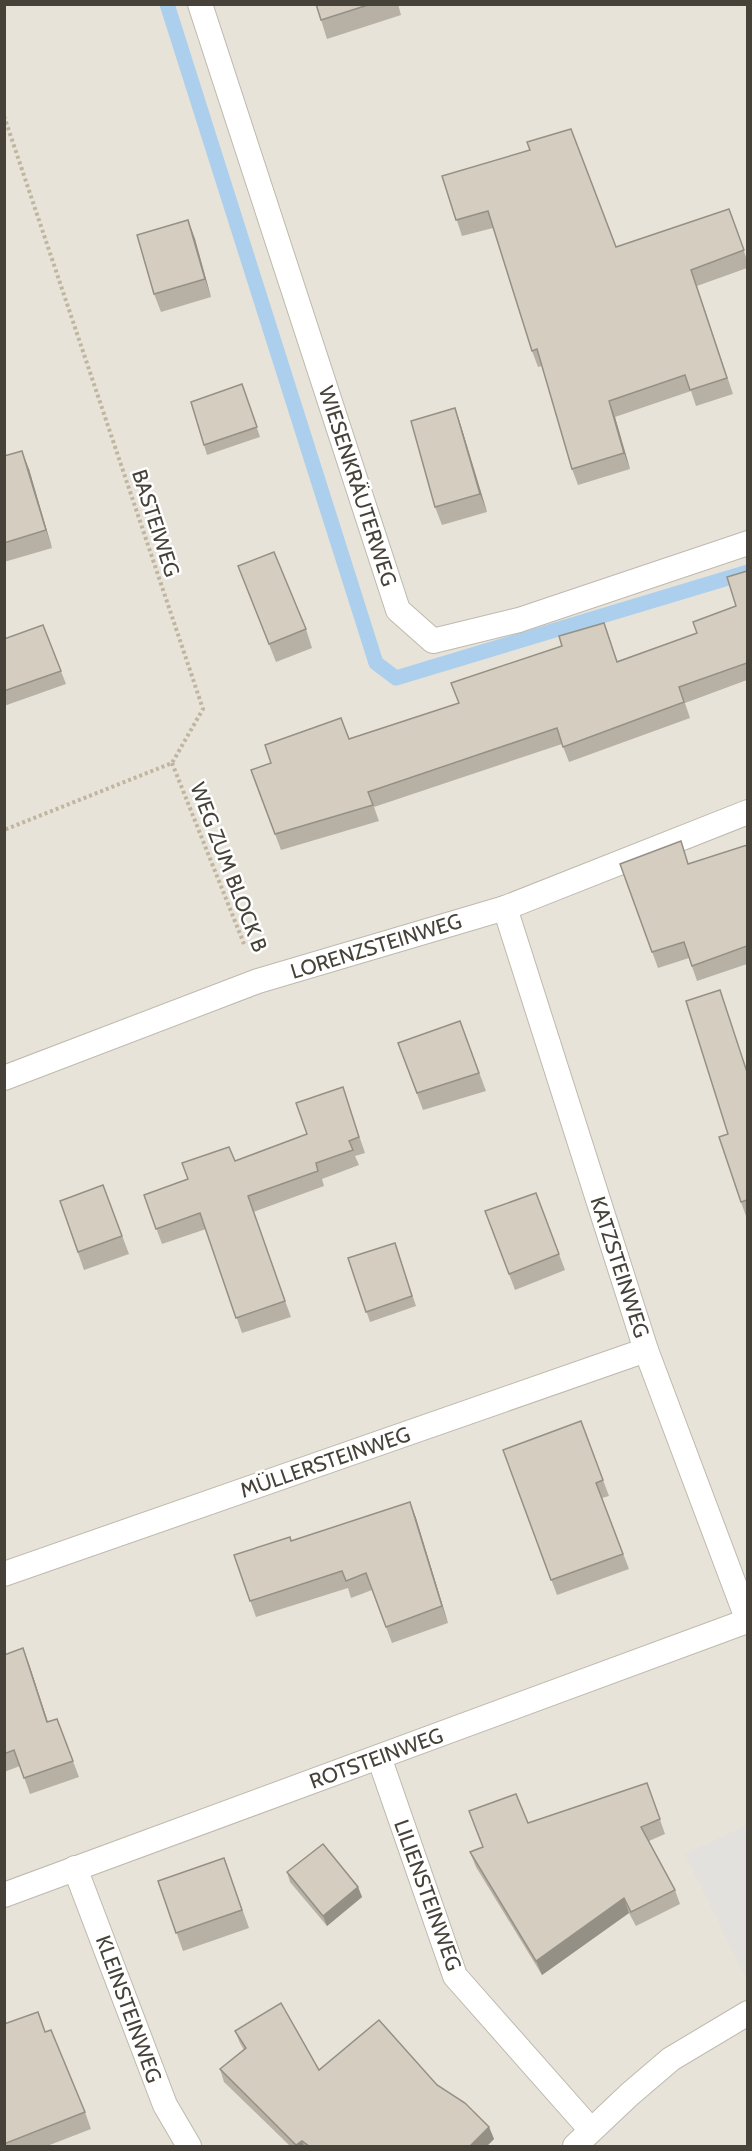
<svg xmlns="http://www.w3.org/2000/svg" width="752" height="2151" viewBox="0 0 752 2151" font-family="Cabin,sans-serif">
	<rect width="100%" height="100%" fill="#f4f1ea"/>
	<rect fill="#e7e3d9" x="5" y="5" width="742" height="2141"/>
	<path fill="#e3e1de" d="M 747,1825 L 747,1980 L 685,1854 Z"/>
	<g fill="none" stroke-linecap="round" stroke-linejoin="round">
		<path stroke="#abcfec" stroke-width="15" d="M 167,4 L 376,663 L 396,678 L 748,572"/>
		<g stroke="#bfb9ad" stroke-width="26">
			<g id="lane">
				<path d="M 200,4 L 398,610 L 433,641 L 519,620 L 748,543"/>
				<path d="M 505,908 L 646,1350 L 748,1621"/>
				<path d="M 4,1078 L 258,981 L 505,908 L 748,812"/>
				<path d="M 4,1574 L 646,1350"/>
				<path d="M 379,1757 L 455,1976 L 591,2130"/>
				<path d="M 75,1868 L 165,2105 L 189,2146"/>
				<path d="M 4,1895 L 747,1621"/>
				<path d="M 575,2146 L 630,2094 L 671,2059 L 748,2013"/>
			</g>
		</g>
		<g stroke="#c0b59f" stroke-width="4" stroke-dasharray="3 3" stroke-linecap="butt">
			<path d="M 4,116 L 203,709 L 172,763 L 4,830"/>
			<path d="M 172,763 L 244,944"/>
		</g>
		<use href="#lane" stroke="#fff" stroke-width="24"/>
	</g>
	<g fill="#b7b0a5">
		<path d="M 316,4 L 398,4 L 401,15 L 327,39 Z"/>
		<path d="M 442,176 L 616,247 L 729,209 L 747,260 L 747,268 L 697,286 L 733,394 L 696,406 L 691,391 L 615,417 L 630,469 L 578,485 L 572,469 L 542,366 L 538,367 L 532,351 L 493,228 L 462,236 Z"/>
		<path d="M 188,220 L 195,239 L 211,297 L 161,312 L 154,294 Z"/>
		<path d="M 242,384 L 260,437 L 207,455 L 204,445 Z"/>
		<path d="M 455,408 L 461,426 L 487,512 L 442,525 L 435,507 Z"/>
		<path d="M 4,456 L 29,469 L 52,548 L 4,562 Z"/>
		<path d="M 238,566 L 306,629 L 312,648 L 276,662 Z"/>
		<path d="M 747,571 L 747,680 L 685,703 L 690,718 L 569,762 L 562,744 L 374,807 L 379,821 L 281,850 L 251,770 L 459,703 L 604,623 L 617,661 L 697,633 L 736,606 Z"/>
		<path d="M 43,625 L 66,684 L 4,706 L 4,639 Z"/>
		<path d="M 747,845 L 747,964 L 697,981 L 689,958 L 658,968 L 620,864 L 689,864 Z"/>
		<path d="M 460,1021 L 486,1091 L 423,1110 L 398,1043 Z"/>
		<path d="M 747,1071 L 747,1219 L 741,1202 L 728,1134 Z"/>
		<path d="M 348,1103 L 365,1153 L 355,1156 L 359,1165 L 322,1179 L 324,1186 L 253,1212 L 291,1317 L 242,1333 L 206,1229 L 162,1244 L 144,1195 L 307,1134 Z"/>
		<path d="M 103,1185 L 129,1254 L 84,1270 L 60,1201 Z"/>
		<path d="M 536,1193 L 565,1270 L 515,1290 L 485,1211 Z"/>
		<path d="M 395,1243 L 416,1306 L 370,1322 L 348,1258 Z"/>
		<path d="M 581,1421 L 609,1496 L 602,1498 L 629,1569 L 557,1595 L 503,1450 Z"/>
		<path d="M 410,1502 L 416,1518 L 448,1623 L 392,1643 L 372,1590 L 351,1598 L 348,1588 L 256,1617 L 234,1555 L 291,1541 Z"/>
		<path d="M 4,1654 L 29,1664 L 48,1722 L 57,1719 L 79,1777 L 30,1794 L 20,1766 L 4,1772 Z"/>
		<path d="M 647,1783 L 665,1834 L 649,1841 L 675,1890 L 680,1904 L 636,1926 L 629,1913 L 542,1975 L 476,1867 L 470,1852 L 483,1848 L 528,1823 Z"/>
		<path d="M 224,1858 L 249,1928 L 183,1951 L 158,1881 Z"/>
		<path d="M 287,1872 L 358,1887 L 362,1897 L 327,1926 L 290,1882 Z"/>
		<path d="M 4,2024 L 45,2032 L 85,2112 L 91,2129 L 47,2146 L 4,2146 Z"/>
		<path d="M 235,2031 L 319,2070 L 437,2085 L 489,2127 L 494,2139 L 487,2146 L 290,2146 L 224,2082 L 220,2069 L 244,2050 L 240,2043 Z"/>
	</g>
	<g fill="#959086">
		<path d="M 188,220 L 195,239 L 211,297 L 205,279 Z"/>
		<path d="M 609,401 L 615,417 L 630,469 L 624,453 Z"/>
		<path d="M 455,408 L 461,426 L 487,512 L 480,494 Z"/>
		<path d="M 22,451 L 29,469 L 52,548 L 46,530 Z"/>
		<path d="M 410,1502 L 416,1518 L 448,1623 L 442,1606 Z"/>
		<path d="M 23,1648 L 29,1664 L 53,1738 L 47,1722 Z"/>
		<path d="M 358,1887 L 362,1897 L 327,1926 L 323,1916 Z"/>
		<path d="M 624,1898 L 629,1913 L 542,1975 L 536,1961 Z"/>
		<path d="M 489,2127 L 494,2139 L 487,2146 L 470,2146 Z"/>
		<path d="M 302,2141 L 304,2146 L 297,2146 L 296,2145 Z"/>
	</g>
	<g fill="#d5cdc0" stroke="#959086" stroke-width="1.5">
		<path d="M 316,4 L 371,4 L 321,20 Z"/>
		<path d="M 571,129 L 616,247 L 729,209 L 744,250 L 691,270 L 727,378 L 690,390 L 685,375 L 609,401 L 624,453 L 572,469 L 537,349 L 532,351 L 488,211 L 456,220 L 442,176 L 530,150 L 527,142 Z"/>
		<path d="M 188,220 L 205,279 L 154,294 L 137,235 Z"/>
		<path d="M 242,384 L 257,427 L 204,445 L 191,402 Z"/>
		<path d="M 455,408 L 480,494 L 435,507 L 411,421 Z"/>
		<path d="M 22,451 L 46,530 L 4,543 L 4,456 Z"/>
		<path d="M 274,552 L 306,629 L 269,644 L 238,566 Z"/>
		<path d="M 747,571 L 747,663 L 679,687 L 684,702 L 563,747 L 557,728 L 368,792 L 373,805 L 275,834 L 251,770 L 271,763 L 265,745 L 341,718 L 349,739 L 459,703 L 451,683 L 562,646 L 559,636 L 604,623 L 617,662 L 697,633 L 693,622 L 736,606 L 727,577 Z"/>
		<path d="M 43,625 L 61,671 L 4,691 L 4,639 Z"/>
		<path d="M 681,841 L 688,864 L 747,845 L 747,946 L 692,966 L 684,942 L 652,952 L 620,864 Z"/>
		<path d="M 720,990 L 747,1072 L 747,1200 L 741,1202 L 719,1137 L 728,1134 L 686,1001 Z"/>
		<path d="M 460,1021 L 479,1073 L 417,1093 L 398,1043 Z"/>
		<path d="M 343,1087 L 359,1137 L 349,1141 L 353,1150 L 316,1163 L 318,1171 L 248,1196 L 285,1301 L 236,1318 L 200,1213 L 156,1229 L 144,1195 L 188,1179 L 182,1163 L 229,1147 L 235,1161 L 307,1134 L 296,1103 Z"/>
		<path d="M 103,1185 L 122,1236 L 78,1252 L 60,1201 Z"/>
		<path d="M 536,1193 L 559,1254 L 509,1274 L 485,1211 Z"/>
		<path d="M 395,1243 L 412,1296 L 366,1312 L 348,1258 Z"/>
		<path d="M 581,1421 L 603,1480 L 596,1483 L 623,1554 L 551,1580 L 503,1450 Z"/>
		<path d="M 410,1502 L 442,1606 L 386,1627 L 366,1573 L 346,1581 L 342,1571 L 250,1601 L 234,1555 L 290,1537 L 291,1541 Z"/>
		<path d="M 23,1648 L 47,1722 L 57,1719 L 73,1761 L 24,1778 L 14,1750 L 4,1754 L 4,1655 Z"/>
		<path d="M 647,1783 L 660,1819 L 641,1827 L 675,1890 L 631,1912 L 624,1898 L 536,1961 L 470,1852 L 483,1847 L 469,1811 L 516,1794 L 528,1823 Z"/>
		<path d="M 323,1844 L 358,1887 L 323,1916 L 287,1872 Z"/>
		<path d="M 224,1858 L 242,1910 L 176,1933 L 158,1881 Z"/>
		<path d="M 281,2003 L 319,2070 L 379,2020 L 437,2085 L 465,2103 L 489,2127 L 470,2146 L 309,2146 L 302,2141 L 296,2145 L 220,2069 L 246,2048 L 235,2031 Z"/>
		<path d="M 38,2012 L 45,2032 L 51,2030 L 85,2112 L 4,2144 L 4,2024 Z"/>
	</g>
	<g text-anchor="middle" dominant-baseline="central" stroke-width="5" stroke-linejoin="round" paint-order="stroke">
		<g font-size="21" fill="#474239" stroke="#fff">
			<text transform="translate(358 486) rotate(72)">WIESENKRÄUTERWEG</text>
			<text transform="translate(156 523) rotate(72)">BASTEIWEG</text>
			<text transform="translate(229 867) rotate(69)">WEG ZUM BLOCK B</text>
			<text transform="translate(376 946) rotate(-17)">LORENZSTEINWEG</text>
			<text transform="translate(620 1267) rotate(72)">KATZSTEINWEG</text>
			<text transform="translate(325 1462) rotate(-19)">MÜLLERSTEINWEG</text>
			<text transform="translate(376 1758) rotate(-20)">ROTSTEINWEG</text>
			<text transform="translate(428 1895) rotate(70)">LILIENSTEINWEG</text>
			<text transform="translate(129 2009) rotate(70)">KLEINSTEINWEG</text>
		</g>
	</g>
	<rect width="752" height="2151" fill="none" stroke="#474239" stroke-width="12"/>
</svg>
